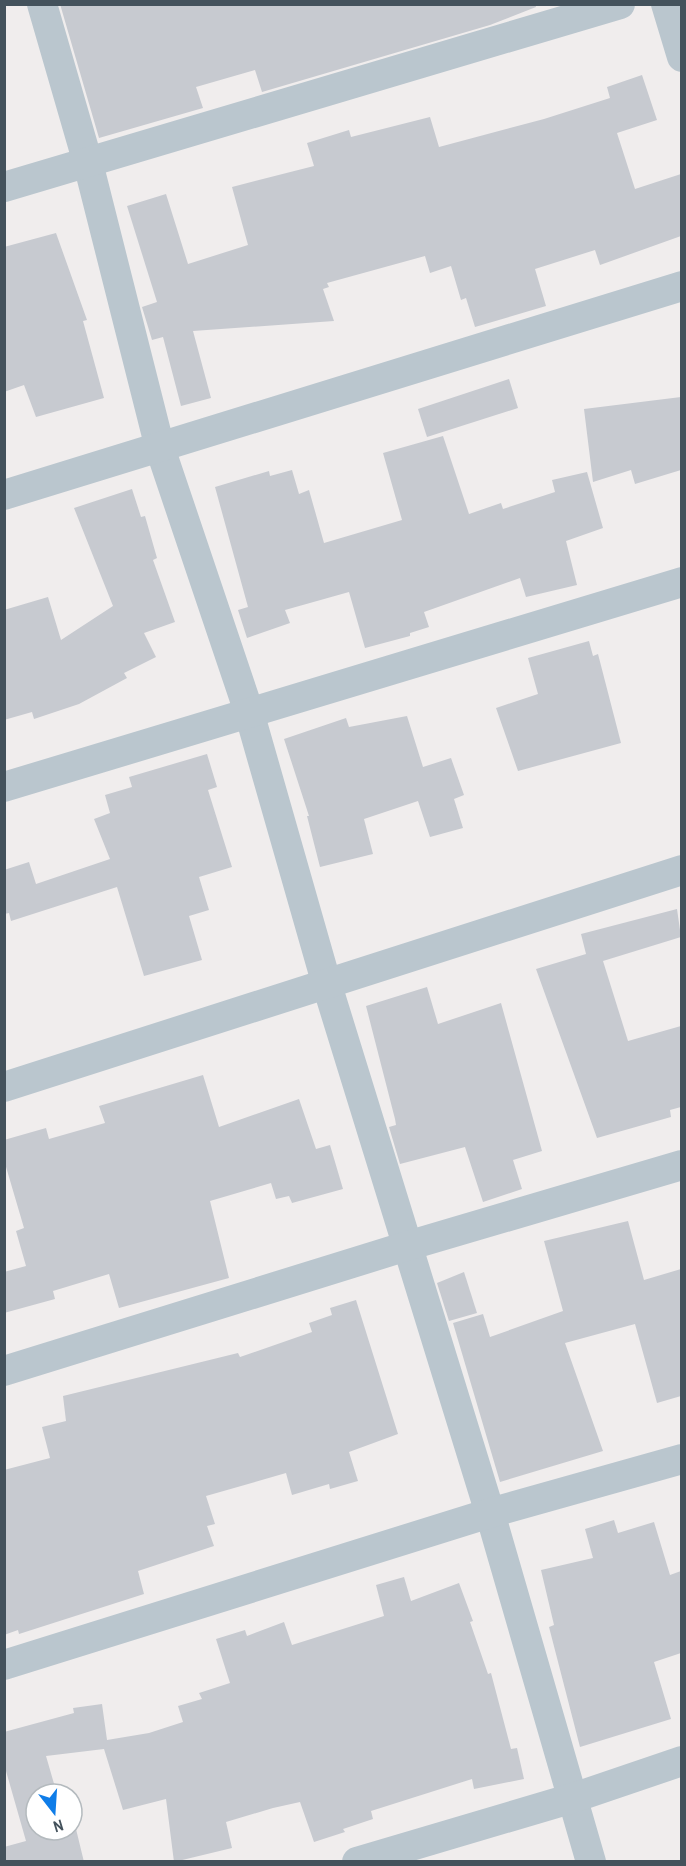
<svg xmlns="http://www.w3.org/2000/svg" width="686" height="1866" viewBox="0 0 686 1866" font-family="'Archivo Narrow',sans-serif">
	<rect width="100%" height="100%" fill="#f0eded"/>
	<g fill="#c7cad0">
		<path d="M 60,4 L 535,4 L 536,7 L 490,25 L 262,92 L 255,70 L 196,87 L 203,108 L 99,138 Z"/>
		<path d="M 642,75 L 657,120 L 617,133 L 635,189 L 681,174 L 681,236 L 600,265 L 595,250 L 535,269 L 546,306 L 475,327 L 466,298 L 461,300 L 451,266 L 430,273 L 425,256 L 327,283 L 329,287 L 323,289 L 334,321 L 193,331 L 211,398 L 181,406 L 163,337 L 152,340 L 142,307 L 157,302 L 127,206 L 166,194 L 188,264 L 248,245 L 232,187 L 314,166 L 307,143 L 349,130 L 351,137 L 430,117 L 439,147 L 544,119 L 610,98 L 607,87 Z"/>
		<path d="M 56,233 L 87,320 L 83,321 L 104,398 L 36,417 L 24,385 L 4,392 L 4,247 Z"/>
		<path d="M 509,379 L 518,408 L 427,437 L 418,409 Z"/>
		<path d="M 681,397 L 681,470 L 635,484 L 631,470 L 593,482 L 584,409 Z"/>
		<path d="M 443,436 L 469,514 L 501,503 L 503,509 L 555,492 L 552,480 L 587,472 L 603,528 L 566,541 L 577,585 L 526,597 L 520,578 L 424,612 L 429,627 L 410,633 L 410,636 L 365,648 L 349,592 L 285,610 L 290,623 L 247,638 L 238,610 L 248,607 L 215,487 L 269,471 L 270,476 L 292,470 L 299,494 L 309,490 L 324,543 L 402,520 L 383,453 Z"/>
		<path d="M 132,489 L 141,517 L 145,516 L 157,558 L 153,560 L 175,622 L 144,633 L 156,657 L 124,673 L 127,678 L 79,704 L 34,719 L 32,712 L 4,720 L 4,610 L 48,597 L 61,640 L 113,606 L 74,508 Z"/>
		<path d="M 589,641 L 593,656 L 598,654 L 621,743 L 518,771 L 496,708 L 538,694 L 528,658 Z"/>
		<path d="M 407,716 L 423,767 L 451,758 L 464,795 L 454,799 L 463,828 L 430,837 L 418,801 L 364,819 L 373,854 L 320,867 L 307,816 L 309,816 L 284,739 L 346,718 L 349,727 Z"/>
		<path d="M 207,754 L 217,787 L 208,790 L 232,867 L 199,877 L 209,910 L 189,916 L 202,960 L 144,976 L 117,887 L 11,921 L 9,913 L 4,914 L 4,870 L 29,862 L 36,884 L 110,859 L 94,819 L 110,813 L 105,795 L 132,787 L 129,777 Z"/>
		<path d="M 677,909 L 681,937 L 603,961 L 628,1041 L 681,1026 L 681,1107 L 670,1110 L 671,1117 L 597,1138 L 536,969 L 586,954 L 581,934 Z"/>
		<path d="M 427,987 L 438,1024 L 501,1003 L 542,1151 L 513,1160 L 522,1189 L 483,1202 L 465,1147 L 400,1164 L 389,1127 L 396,1125 L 395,1119 L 366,1006 Z"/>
		<path d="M 203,1075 L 219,1127 L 299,1099 L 316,1149 L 330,1145 L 343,1189 L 292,1203 L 289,1196 L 276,1199 L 271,1183 L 210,1201 L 229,1278 L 119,1308 L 109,1274 L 53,1291 L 55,1299 L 4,1313 L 4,1272 L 26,1266 L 16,1231 L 24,1228 L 4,1160 L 4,1140 L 46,1128 L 49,1139 L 105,1123 L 99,1106 Z"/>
		<path d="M 628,1221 L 644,1280 L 681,1269 L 681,1396 L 657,1403 L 635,1324 L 565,1343 L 603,1451 L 500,1482 L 453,1323 L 483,1314 L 490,1337 L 563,1311 L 544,1241 Z"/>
		<path d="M 464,1272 L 477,1313 L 449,1321 L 437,1283 Z"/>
		<path d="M 356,1300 L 398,1434 L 349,1452 L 358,1481 L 330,1489 L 329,1484 L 292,1495 L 286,1473 L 206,1496 L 215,1524 L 207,1526 L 214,1546 L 138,1571 L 144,1594 L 19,1634 L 18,1630 L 4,1635 L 4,1470 L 50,1458 L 42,1427 L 66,1421 L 63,1396 L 238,1353 L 240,1357 L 312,1332 L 309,1323 L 332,1315 L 330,1308 Z"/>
		<path d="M 614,1520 L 618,1533 L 654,1522 L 670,1575 L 681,1571 L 681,1653 L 654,1662 L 671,1719 L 580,1747 L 549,1627 L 554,1625 L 541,1570 L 593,1558 L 585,1529 Z"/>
		<path d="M 404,1577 L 411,1601 L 459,1583 L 473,1621 L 470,1622 L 488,1674 L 491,1673 L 511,1749 L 517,1748 L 524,1779 L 474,1789 L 472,1779 L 371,1811 L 373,1819 L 343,1829 L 345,1832 L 314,1842 L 300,1802 L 273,1808 L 226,1822 L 232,1848 L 174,1862 L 166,1799 L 123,1810 L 104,1749 L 46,1756 L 57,1794 L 36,1794 L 36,1830 L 76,1829 L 84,1862 L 4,1862 L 4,1847 L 26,1841 L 4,1764 L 4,1732 L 74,1713 L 73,1708 L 102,1704 L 107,1740 L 149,1733 L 183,1722 L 178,1706 L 202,1699 L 199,1693 L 230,1683 L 216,1639 L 245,1630 L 247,1636 L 284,1622 L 292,1645 L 384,1616 L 376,1585 Z"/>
	</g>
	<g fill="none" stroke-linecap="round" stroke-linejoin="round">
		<g stroke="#bac6ce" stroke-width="30">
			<path d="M 42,4 L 88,163 L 160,448 L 249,712 L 327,985 L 490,1513 L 591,1862"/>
			<path d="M 666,4 L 682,57"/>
			<path d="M 4,187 L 620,4"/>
			<path d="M 4,495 L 682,286"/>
			<path d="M 4,787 L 682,582"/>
			<path d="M 4,1087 L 682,870"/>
			<path d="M 4,1371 L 407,1246 L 682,1165"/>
			<path d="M 4,1665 L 490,1513 L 682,1459"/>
			<path d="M 357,1862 L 573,1798 L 682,1761"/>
		</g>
	</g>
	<rect width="686" height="1866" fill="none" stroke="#44525c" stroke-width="12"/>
	<g transform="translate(54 1812) rotate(163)"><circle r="28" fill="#ffffff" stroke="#b4babe" stroke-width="1.5"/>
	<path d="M0-4.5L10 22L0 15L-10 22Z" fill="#0f7de8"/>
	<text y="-9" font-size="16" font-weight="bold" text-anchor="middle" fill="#44525c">N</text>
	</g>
</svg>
